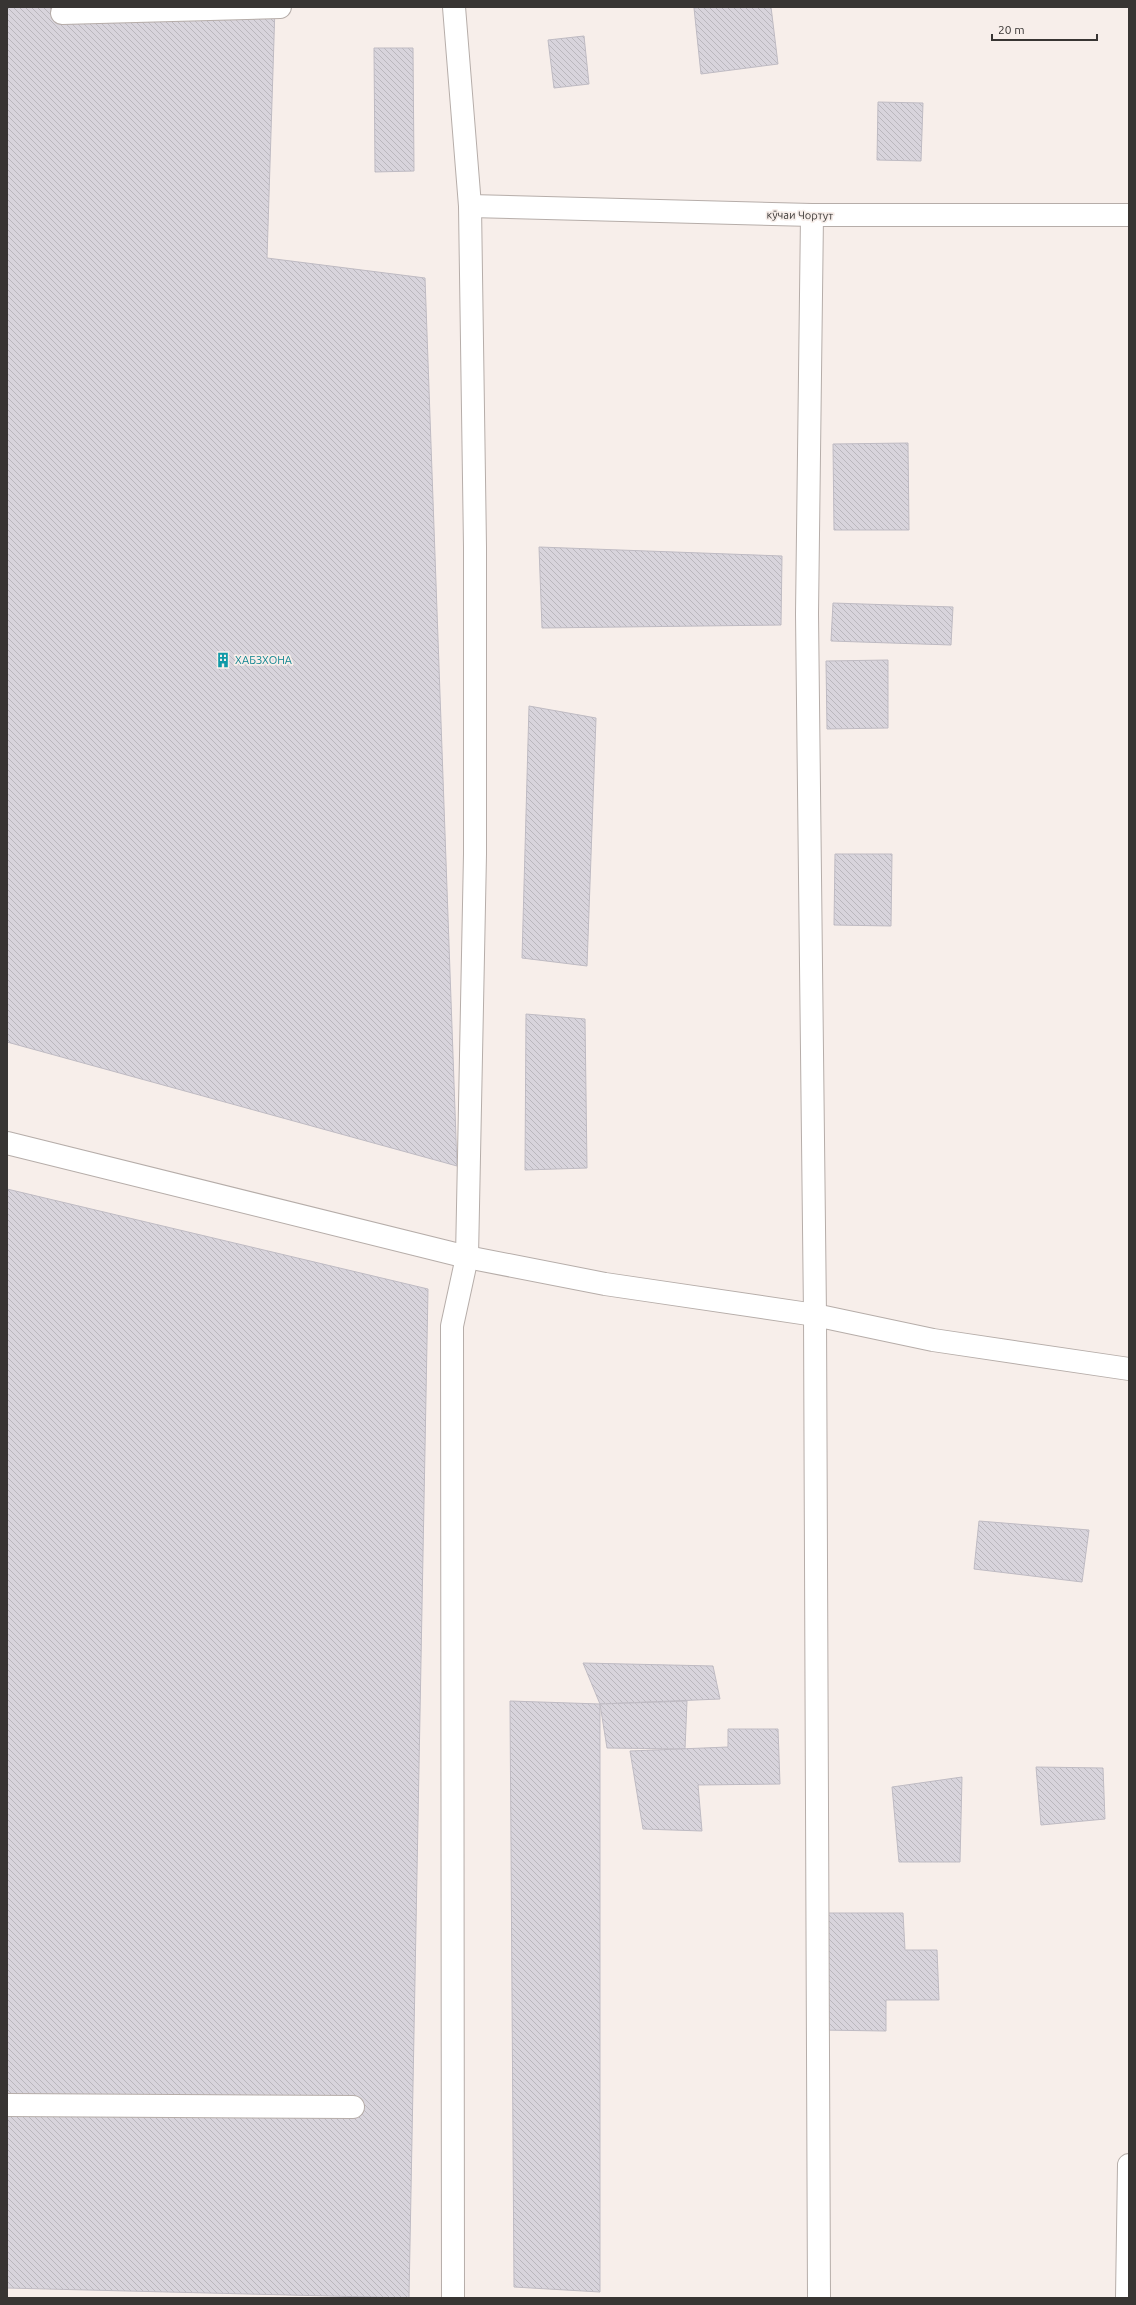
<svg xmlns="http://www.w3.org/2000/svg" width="1136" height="2305" viewBox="0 0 1136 2305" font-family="Ubuntu,sans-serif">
	<defs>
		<pattern id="building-back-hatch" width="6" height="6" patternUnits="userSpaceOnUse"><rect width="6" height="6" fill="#d8d4dc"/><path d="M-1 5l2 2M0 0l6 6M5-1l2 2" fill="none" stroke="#bab7bd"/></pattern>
	</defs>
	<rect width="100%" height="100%" fill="#f7eeea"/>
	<g fill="url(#building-back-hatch)" stroke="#bfbbc3">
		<path d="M 7,7 L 275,7 L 267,258 L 425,278 L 457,1166 L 7,1042 Z"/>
		<path d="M 703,7 L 771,7 L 778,64 L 701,74 L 694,8 Z"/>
		<path d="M 584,36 L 589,84 L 554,88 L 548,40 Z"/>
		<path d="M 374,48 L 413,48 L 414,171 L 375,172 Z"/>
		<path d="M 878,102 L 923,103 L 921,161 L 877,160 Z"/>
		<path d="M 908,443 L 909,530 L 834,530 L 833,444 Z"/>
		<path d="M 539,547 L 782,556 L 781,625 L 542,628 Z"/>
		<path d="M 833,603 L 953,607 L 951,645 L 831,641 Z"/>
		<path d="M 888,660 L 888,728 L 827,729 L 826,661 Z"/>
		<path d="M 529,706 L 596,718 L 587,966 L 522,958 Z"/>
		<path d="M 835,854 L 892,854 L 891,926 L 834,925 Z"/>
		<path d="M 526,1014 L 585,1019 L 587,1168 L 525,1170 Z"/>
		<path d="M 7,1189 L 428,1289 L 409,2298 L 7,2288 Z"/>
		<path d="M 979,1521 L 1089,1530 L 1082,1582 L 974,1569 Z"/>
		<path d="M 583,1663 L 713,1666 L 720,1699 L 600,1704 Z"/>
		<path d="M 510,1701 L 600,1704 L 600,2292 L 514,2287 Z"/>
		<path d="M 687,1701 L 685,1749 L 607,1748 L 600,1704 Z"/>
		<path d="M 728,1729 L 778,1729 L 780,1784 L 698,1785 L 702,1831 L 643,1829 L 630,1751 L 728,1747 Z"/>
		<path d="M 1036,1767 L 1103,1768 L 1105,1819 L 1041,1825 Z"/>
		<path d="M 962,1777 L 960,1862 L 899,1862 L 892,1787 Z"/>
		<path d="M 827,1913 L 903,1913 L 905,1950 L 937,1950 L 939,2000 L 886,2000 L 886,2031 L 820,2030 Z"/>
	</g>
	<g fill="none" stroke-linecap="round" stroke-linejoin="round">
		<g stroke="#b6ada9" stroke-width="24">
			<g id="minor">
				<path d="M 62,13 L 280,7"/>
				<path d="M 470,206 L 812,215 L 1129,215"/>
				<path d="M 812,215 L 807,614 L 815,1315 L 819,2298"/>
				<path d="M 7,1143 L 467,1257 L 605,1284 L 815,1315 L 933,1340 L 1129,1369"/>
				<path d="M 7,2105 L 353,2107"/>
				<path d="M 453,2298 L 452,1326 L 467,1257 L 475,854 L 475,547 L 470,206 L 454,7"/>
				<path d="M 1127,2298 L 1129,2165"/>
			</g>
		</g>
		<use href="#minor" stroke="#fff" stroke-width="22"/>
	</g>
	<defs>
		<g id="building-bare" transform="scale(1.2)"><path d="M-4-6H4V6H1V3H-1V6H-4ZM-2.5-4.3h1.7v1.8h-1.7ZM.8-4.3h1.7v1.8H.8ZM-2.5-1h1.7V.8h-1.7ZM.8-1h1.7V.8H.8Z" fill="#0f9aa8" stroke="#f7eeea" stroke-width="2.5" paint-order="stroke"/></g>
	</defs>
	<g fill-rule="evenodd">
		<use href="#building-bare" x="223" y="660"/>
	</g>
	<g text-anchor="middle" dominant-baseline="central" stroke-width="3.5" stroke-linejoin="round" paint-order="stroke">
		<g font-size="11" fill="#383533" stroke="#f7eeea">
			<text transform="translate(800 215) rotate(1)">кӯчаи Чортут</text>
		</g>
		<g font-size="11" fill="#0d838f" stroke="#f7eeea" text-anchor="start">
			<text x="235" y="660">ХАБЗХОНА</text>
		</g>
	</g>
	<rect width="1136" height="2305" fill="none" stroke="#383533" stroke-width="16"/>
	<path d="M992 34v6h105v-6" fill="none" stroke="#383533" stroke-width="2"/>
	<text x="998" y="34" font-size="12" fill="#383533" stroke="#f7eeea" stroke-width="3" paint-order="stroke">20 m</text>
</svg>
